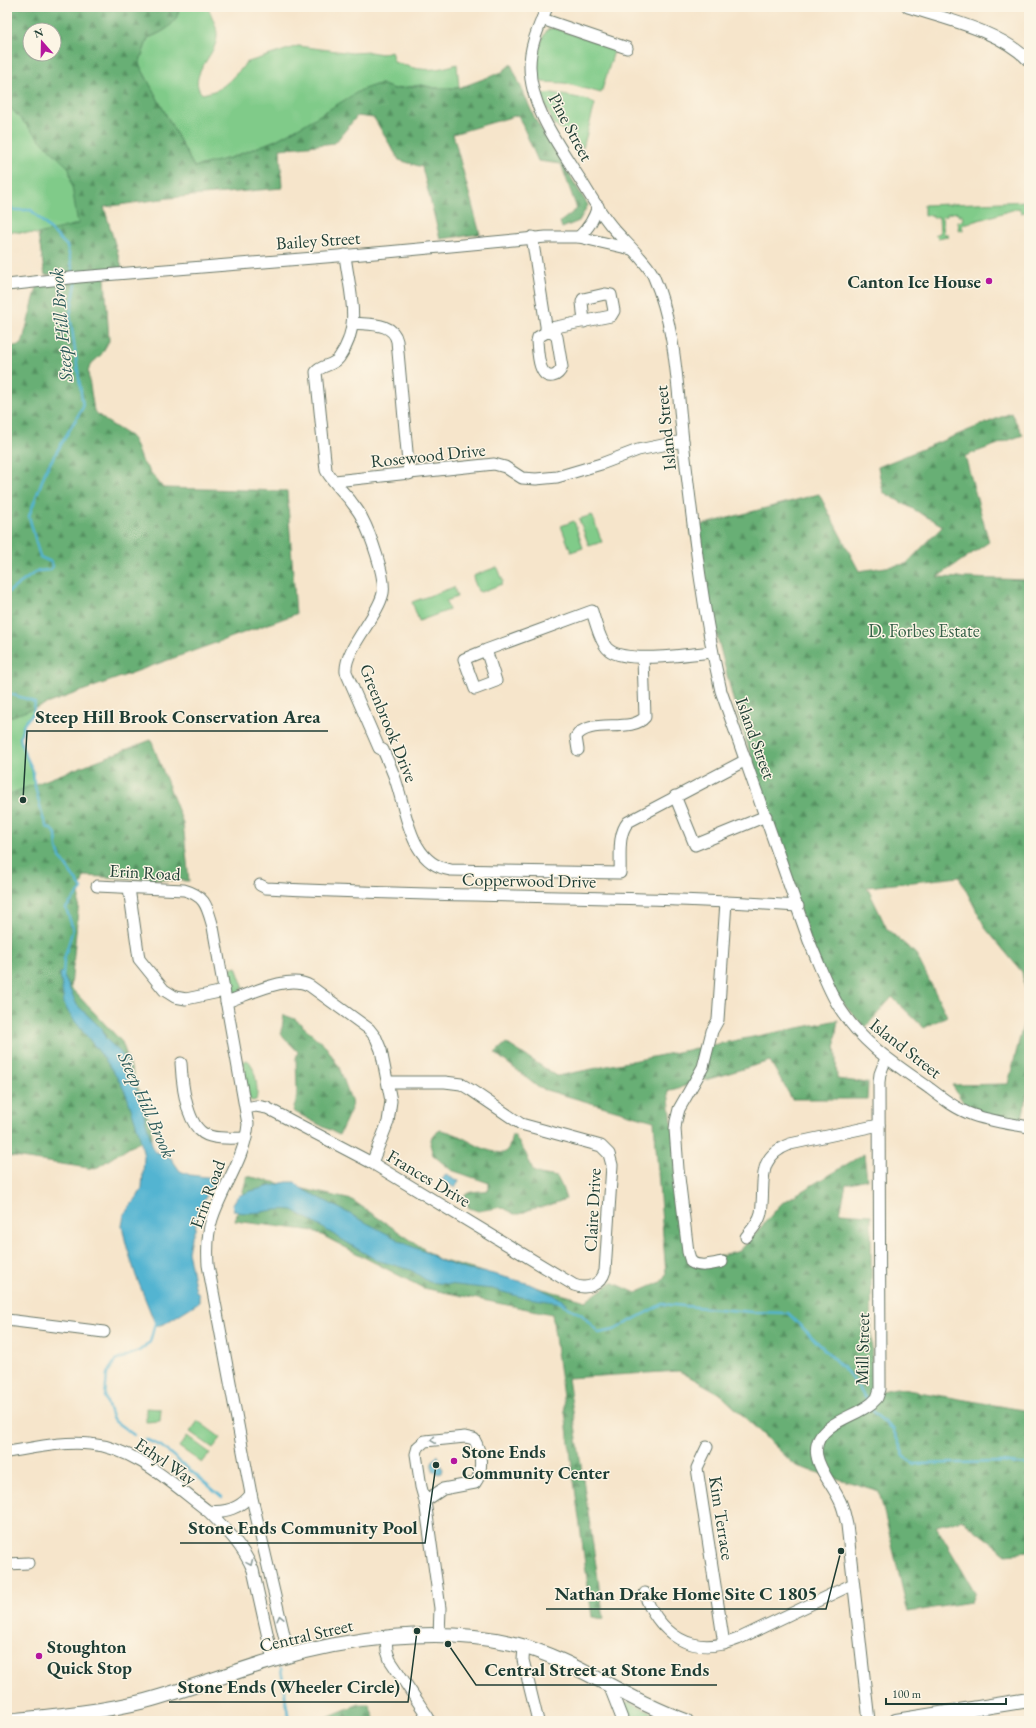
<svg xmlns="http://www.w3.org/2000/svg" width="1036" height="1728" viewBox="0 0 1036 1728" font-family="'EB Garamond',serif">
	<defs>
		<pattern id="forest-firs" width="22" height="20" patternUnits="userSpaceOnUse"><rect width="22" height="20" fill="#68af75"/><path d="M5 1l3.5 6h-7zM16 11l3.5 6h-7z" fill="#559061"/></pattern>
	</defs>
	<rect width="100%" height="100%" fill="#fcf5e5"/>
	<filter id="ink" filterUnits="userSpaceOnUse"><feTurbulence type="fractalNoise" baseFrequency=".025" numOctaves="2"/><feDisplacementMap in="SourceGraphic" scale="8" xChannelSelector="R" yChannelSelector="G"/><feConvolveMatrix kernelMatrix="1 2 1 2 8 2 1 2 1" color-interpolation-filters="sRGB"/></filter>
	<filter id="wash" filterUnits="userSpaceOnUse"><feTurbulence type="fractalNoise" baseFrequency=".012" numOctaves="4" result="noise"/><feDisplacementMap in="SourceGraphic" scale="16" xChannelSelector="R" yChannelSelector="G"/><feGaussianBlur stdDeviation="0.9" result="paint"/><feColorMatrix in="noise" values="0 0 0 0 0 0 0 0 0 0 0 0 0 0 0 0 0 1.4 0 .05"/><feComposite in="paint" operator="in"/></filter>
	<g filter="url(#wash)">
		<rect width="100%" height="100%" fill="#f6e5cb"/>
		<g fill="#80cb89" stroke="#50845e">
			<path d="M 7,7 L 30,30 L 30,54 L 54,54 L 54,40 L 122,268 L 45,275 L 38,234 L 7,231 Z"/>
			<path d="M 179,7 L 208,7 C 211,15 218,28 217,37 C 216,56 186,76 202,94 C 217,91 221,89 232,78 C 237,72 242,70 245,63 L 298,46 L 352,53 L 370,52 L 382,54 L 391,51 L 394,62 C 420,71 431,72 457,64 L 459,88 L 434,88 L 422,85 L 394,89 L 381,84 L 276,140 L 230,158 L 194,167 L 139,64 L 148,38 C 162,33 178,24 179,7 Z"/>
			<path d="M 553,28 L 615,48 L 601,93 L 564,83 L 542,82 L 538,79 C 536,65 538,43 547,30 Z"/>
			<path d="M 553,93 L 589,100 L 595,104 L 583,148 L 567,132 L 554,125 L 542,97 L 543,94 Z"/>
			<path d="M 1029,201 L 1029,211 L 1021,213 L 1019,208 L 962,225 L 963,230 L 959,231 L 958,222 L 963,221 L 962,215 L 958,215 L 957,212 L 947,214 L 947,216 L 942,217 L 944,234 L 948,234 L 948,236 L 938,238 L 935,235 L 940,233 L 939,217 L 933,218 L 933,215 L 924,216 L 924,205 Z"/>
			<path d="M 592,515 L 602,542 L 589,546 L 579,519 Z"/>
			<path d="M 574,521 L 583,548 L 571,552 L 561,526 Z"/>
			<path d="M 497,567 L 498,568 L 503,581 L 502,584 L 481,592 L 478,591 L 473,578 L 475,575 Z"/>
			<path d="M 454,587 L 457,597 L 446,601 L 449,610 L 419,621 L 412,602 Z"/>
			<path d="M 7,693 L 35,707 L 33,713 L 24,724 L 20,736 L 22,747 L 33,771 L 34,782 L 43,818 L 7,896 Z"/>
			<path d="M 236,967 L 244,989 L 242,988 L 241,991 L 233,995 L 230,992 L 226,970 Z"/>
			<path d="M 247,1060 C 255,1064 259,1091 256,1100 L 252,1101 L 249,1099 L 243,1062 Z"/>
			<path d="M 146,1408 L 161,1409 L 160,1421 L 146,1422 Z"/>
			<path d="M 198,1421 L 221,1438 L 213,1448 L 190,1432 Z"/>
			<path d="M 187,1436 L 210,1453 L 202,1463 L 179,1447 Z"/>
			<path d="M 628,1703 L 630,1703 L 669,1721 L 626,1721 L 622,1710 L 623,1705 Z"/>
		</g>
		<g fill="url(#forest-firs)" stroke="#447654" fill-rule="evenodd">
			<path d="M 7,7 L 179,7 C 178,25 163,32 148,38 L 139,64 L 194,167 L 230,158 L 276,140 L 305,124 L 361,90 L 375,85 L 381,84 L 394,89 L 422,85 L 434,88 L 459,88 L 502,72 L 511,64 L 535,119 L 588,205 L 579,221 L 562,228 L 560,222 L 577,209 L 561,164 L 538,161 L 518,115 L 453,134 L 480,234 L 440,239 L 422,167 L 399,160 L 374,118 L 357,116 L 335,143 L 280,149 L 282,188 L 169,198 L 104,207 L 122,268 L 45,275 L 38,234 L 78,224 L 69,168 L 40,140 L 7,104 ZM 30,30 L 54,30 L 54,54 L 30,54 Z"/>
			<path d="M 105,277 L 109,341 L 101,355 L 90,365 L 88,372 L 94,411 L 106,421 L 130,436 L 134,441 L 141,460 L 163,488 L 287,491 L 296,614 L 7,718 L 7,348 L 22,344 L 38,283 Z"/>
			<path d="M 1011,413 L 1023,435 L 965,456 L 989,542 L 937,577 L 1029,580 L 1029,815 L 1025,866 L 1029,867 L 1029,1085 L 1022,1119 L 989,1116 L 965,1105 L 952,1085 L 1008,1084 L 1028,1006 L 1022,972 L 986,929 L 959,877 L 867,887 L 887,929 L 916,954 L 947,1016 L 924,1028 L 892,997 L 865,1028 L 820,976 L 733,699 L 690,528 L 819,494 L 859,571 L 906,564 L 943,526 L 883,492 L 878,467 Z"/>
			<path d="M 151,740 L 183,823 L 189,881 L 84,876 L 80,888 L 71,988 L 122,1042 L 151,1125 L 152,1138 L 130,1146 L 95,1169 L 7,1156 L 7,795 Z"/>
			<path d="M 284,1015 L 295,1019 L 303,1026 L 327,1048 L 339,1067 L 351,1100 L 352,1107 L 339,1135 L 293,1111 L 296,1101 L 297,1090 L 296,1058 L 298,1052 L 281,1034 Z"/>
			<path d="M 838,1020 L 835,1040 L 837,1079 L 868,1083 L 867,1099 L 792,1099 L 770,1061 L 668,1091 L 690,1264 L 740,1251 L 782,1203 L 864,1154 L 867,1179 L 846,1184 L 840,1213 L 871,1215 L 872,1393 L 896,1388 L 1029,1411 L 1029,1552 L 1006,1554 L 962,1520 L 936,1526 L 975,1592 L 971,1602 L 908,1612 L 879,1491 L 796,1466 L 719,1393 L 679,1371 L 568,1378 L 604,1619 L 592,1617 L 552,1314 L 423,1288 L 314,1231 L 235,1221 L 247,1176 L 352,1200 L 440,1260 L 586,1301 L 612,1282 L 636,1293 L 661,1282 L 666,1274 L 654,1121 L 539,1088 L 495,1053 L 506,1043 L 557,1076 Z"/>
			<path d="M 440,1130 C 464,1133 479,1153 504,1153 C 512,1145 509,1144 512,1135 L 514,1135 L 526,1154 L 533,1171 L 540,1174 L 557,1177 L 562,1187 L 566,1199 L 547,1206 L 531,1209 L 520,1214 L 514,1214 L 502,1207 L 478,1211 L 469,1208 L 465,1201 L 465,1195 C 471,1190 481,1192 489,1190 L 489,1183 L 451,1170 L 433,1155 L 430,1144 L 432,1136 Z"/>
			<path d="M 359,1704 L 369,1704 L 375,1721 L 317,1721 Z"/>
		</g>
		<g fill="#52b4d1" stroke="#387882">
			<path d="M 62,972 L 77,1005 L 102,1029 L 106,1039 L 120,1052 L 125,1059 L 138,1093 L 154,1151 L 171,1158 L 180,1171 L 190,1175 L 215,1178 L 213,1184 L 198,1210 L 195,1230 L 191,1238 L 188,1251 L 196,1291 L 199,1295 L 199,1302 L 164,1324 L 156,1326 L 136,1276 L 126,1244 L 122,1226 L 124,1214 L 138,1196 L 142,1188 L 144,1157 L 139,1133 L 127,1096 L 120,1082 L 104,1058 L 70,1015 L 64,1004 L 60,973 Z"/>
			<path d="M 446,1174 L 459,1181 L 455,1188 L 442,1180 Z"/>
			<path d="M 287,1182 L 295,1182 L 301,1188 L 408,1245 L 428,1253 L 441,1261 L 468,1270 L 489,1273 L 527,1283 L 556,1296 L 568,1304 L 521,1297 L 492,1289 L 429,1282 L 411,1270 L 376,1260 L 293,1210 C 274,1207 252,1217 234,1211 L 232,1205 L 238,1196 L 251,1191 Z"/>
			<path d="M 437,1455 L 440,1459 L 440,1465 L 443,1469 L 442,1473 L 439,1474 L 434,1472 C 430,1465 432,1460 437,1455 Z"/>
		</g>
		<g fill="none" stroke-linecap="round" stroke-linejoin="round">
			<g stroke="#52b4d1" stroke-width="2.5">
				<path d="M 7,160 L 12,171 L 9,198 L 12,210 L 31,210 L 67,246 L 74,275"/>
				<path d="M 7,593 L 37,571 L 50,570 L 53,566 L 51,562 L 40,557 L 29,516 L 46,470 L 83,407 L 70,315 L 76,284 L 75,280"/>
				<path d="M 7,693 L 30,700 L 35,703 L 33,713 L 24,724 L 20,737 L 22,747 L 33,771 L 34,782 L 43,818 L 47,827 L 54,831 L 56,834 L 57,848 L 60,857 L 82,889 L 66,908 L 73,929 L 64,959 L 63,977"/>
				<path d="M 559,1302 L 582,1315 L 599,1333 L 614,1330 L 662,1304 L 752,1312 L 788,1313 L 850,1375 L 868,1402"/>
				<path d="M 871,1408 L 875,1414 L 893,1429 L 904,1456 L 914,1464 L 1000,1462 L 1029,1465"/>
				<path d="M 134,1435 L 113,1420 L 105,1397 L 107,1374 L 115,1361 L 139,1351 L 150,1342 L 156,1320"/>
				<path d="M 145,1439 L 161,1446 L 222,1497"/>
				<path d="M 281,1669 L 289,1721"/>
			</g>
		</g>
	</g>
	<g filter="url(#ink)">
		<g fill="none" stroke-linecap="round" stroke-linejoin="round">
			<g stroke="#6a7869" stroke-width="13">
				<g id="minor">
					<path d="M 547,7 C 539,27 530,44 530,66 C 530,107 559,146 580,179 C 590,195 600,213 613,228 C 624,241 646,261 653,275 C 676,327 677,386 683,441 C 693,525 702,609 721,691 L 809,941 C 819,963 827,989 841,1010 C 864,1045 895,1064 929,1088 C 942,1098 956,1109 973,1115 C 991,1121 1010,1124 1029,1127"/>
					<path d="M 908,7 C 946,19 1001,31 1029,61"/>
					<path d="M 542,19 L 627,48"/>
					<path d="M 532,237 L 547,332 L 538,337 L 537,341 C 538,351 538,379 553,376 C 557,375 560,372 562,367 L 557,337 L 553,333 L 547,332"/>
					<path d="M 579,237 C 589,227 594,219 598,206"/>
					<path d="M 345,255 C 349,291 363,325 339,358 C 333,366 321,365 316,372 L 326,470 C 328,476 344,493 350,500 C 354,506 359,511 362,518 C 370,533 386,577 383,593 C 378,617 344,649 346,672 L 379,748 L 383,750 C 388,762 394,773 397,785 C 407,815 411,865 451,870 L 620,873 C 621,857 617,835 628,822 L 746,760"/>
					<path d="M 7,285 L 79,277 L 387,252 L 546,237 L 579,237 L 631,249"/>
					<path d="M 353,323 C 369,325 393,322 397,341 L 409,474"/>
					<path d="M 546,329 L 611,316 L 614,311 L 611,295 L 605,294 L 583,299 L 582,302 L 584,322"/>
					<path d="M 335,481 L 494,464 L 505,467 L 522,478 L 536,479 L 557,477 L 601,464 L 638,450 L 683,441"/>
					<path d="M 486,650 L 464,659 L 475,689 L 496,681 L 486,650 L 592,611 C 595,621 601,644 609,650 C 627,664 689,654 712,652"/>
					<path d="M 578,750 L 576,737 C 588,717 631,734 645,717 L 643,658"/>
					<path d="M 675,796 L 695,845 L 766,816"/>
					<path d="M 260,885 L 266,888 C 443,898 621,894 798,906"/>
					<path d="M 97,886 L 184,890 C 206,896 207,907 213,927 L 248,1124 C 245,1159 222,1187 212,1219 C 207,1234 207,1249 208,1265 L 251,1494 L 289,1656"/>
					<path d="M 129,888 L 139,959 L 164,990 L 175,997 L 186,999 L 224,991"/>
					<path d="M 226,1002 C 248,995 289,973 310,986 L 369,1029 L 376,1038 L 381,1050 L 391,1101 L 388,1122 L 372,1163"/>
					<path d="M 181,1063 C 182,1082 186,1122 203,1133 C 214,1140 233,1138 246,1138"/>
					<path d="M 246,1108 L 256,1106 L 267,1108 L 372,1163 L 574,1285 C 587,1290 601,1285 605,1271 L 612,1165 L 609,1154 L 601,1146 L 521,1124 L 471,1090 L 461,1084 L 445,1082 L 388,1082"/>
					<path d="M 746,1237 C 752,1230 759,1222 761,1213 C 766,1183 754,1158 790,1144 L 879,1125"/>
					<path d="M 722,1262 C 713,1264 700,1268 691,1262 L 688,1252 L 678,1169 L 675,1129 L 676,1121 L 679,1109 L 703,1067 L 712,1031 L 718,1020 L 726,902"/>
					<path d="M 7,1320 L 104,1332"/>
					<path d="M 707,1447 L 697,1468 L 724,1644"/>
					<path d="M 7,1452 C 34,1448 62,1441 90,1444 C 136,1448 172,1484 208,1511 C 225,1513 241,1508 251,1494"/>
					<path d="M 425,1501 L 443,1489 L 475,1483 C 484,1471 481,1451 474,1439 L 465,1437 L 425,1441 L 418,1447 L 416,1454 L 421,1487 L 425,1501 L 440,1608 L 439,1636"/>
					<path d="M 208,1511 C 226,1529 243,1546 253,1570 L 273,1660"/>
					<path d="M 7,1564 L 28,1563"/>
					<path d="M 645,1593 C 647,1603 651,1609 657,1618 C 678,1647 706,1652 738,1639 L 853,1584"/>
					<path d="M 386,1638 L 387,1651 L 390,1660 L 428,1717 L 429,1721"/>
					<path d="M 524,1647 L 523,1660 L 538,1721"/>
					<path d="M 609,1685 L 623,1721"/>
					<path d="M 869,1721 L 847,1525 C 845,1517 844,1509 840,1501 C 829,1477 799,1450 830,1427 C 843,1417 860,1413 872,1403 L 877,1398 L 880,1389 L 879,1082 L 880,1074 L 886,1058"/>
				</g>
			</g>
			<g stroke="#6a7869" stroke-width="16">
				<g id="major">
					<path d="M 8,1721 C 54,1716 101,1712 145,1701 C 189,1689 230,1673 273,1660 C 346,1638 437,1626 511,1643 C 574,1658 625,1700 686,1721"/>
					<path d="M 896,1721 L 1029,1700"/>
				</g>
			</g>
			<use href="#minor" stroke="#fff" stroke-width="11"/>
			<use href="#major" stroke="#fff" stroke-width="14"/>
		</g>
		<defs><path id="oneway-chevron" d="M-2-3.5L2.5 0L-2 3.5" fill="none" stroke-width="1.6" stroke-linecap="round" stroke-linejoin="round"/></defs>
		<g stroke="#8f9e9a">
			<use href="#oneway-chevron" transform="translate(433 1440) rotate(172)"/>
			<use href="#oneway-chevron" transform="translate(250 1563) rotate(66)"/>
			<use href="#oneway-chevron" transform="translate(280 1618) rotate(-103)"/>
		</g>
	</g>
	<g fill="#b5179e" stroke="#fcf5e5" stroke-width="1.5">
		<circle cx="989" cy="281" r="4"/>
		<circle cx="454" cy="1461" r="4"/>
		<circle cx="39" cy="1656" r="4"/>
	</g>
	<g text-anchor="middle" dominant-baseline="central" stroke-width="3" stroke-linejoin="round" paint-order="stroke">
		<g font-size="18" fill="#1f3d34" stroke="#fcf5e5">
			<text transform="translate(571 127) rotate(62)">Pine Street</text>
			<text transform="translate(318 240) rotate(-4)">Bailey Street</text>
			<text transform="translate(665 428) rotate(-96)">Island Street</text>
			<text transform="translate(428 455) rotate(-6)">Rosewood Drive</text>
			<text transform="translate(389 723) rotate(68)">Greenbrook Drive</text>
			<text transform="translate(756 738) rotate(70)">Island Street</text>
			<text transform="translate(145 872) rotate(3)">Erin Road</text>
			<text transform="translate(529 880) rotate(1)">Copperwood Drive</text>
			<text transform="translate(906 1048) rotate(38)">Island Street</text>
			<text transform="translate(429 1178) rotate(31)">Frances Drive</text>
			<text transform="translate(207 1194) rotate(-70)">Erin Road</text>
			<text transform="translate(592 1210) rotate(-87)">Claire Drive</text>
			<text transform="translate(862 1349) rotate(-89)">Mill Street</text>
			<text transform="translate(166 1461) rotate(34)">Ethyl Way</text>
			<text transform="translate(722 1518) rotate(81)">Kim Terrace</text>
			<text transform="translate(306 1635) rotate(-13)">Central Street</text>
		</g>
		<g font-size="18" font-weight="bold" fill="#1f3d34" stroke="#fcf5e5" text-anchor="start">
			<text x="981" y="281" text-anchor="end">Canton Ice House</text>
			<text x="462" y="1451">Stone Ends<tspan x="462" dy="21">Community Center</tspan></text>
			<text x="47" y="1646">Stoughton<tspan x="47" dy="21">Quick Stop</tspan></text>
		</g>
		<g font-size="18" fill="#376049" stroke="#fcf5e5">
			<text x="924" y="630">D. Forbes Estate</text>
		</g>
		<g font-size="19" font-style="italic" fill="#2c5b5b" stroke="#fcf5e5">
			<text transform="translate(61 325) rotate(-95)">Steep Hill Brook</text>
			<text transform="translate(147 1105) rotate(66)">Steep Hill Brook</text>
		</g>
	</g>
	<path fill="none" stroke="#1f3d34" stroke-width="1.5" d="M23 800L27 731H328M436 1465L425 1543H180M841 1551L826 1609H546M448 1644L476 1685H717M417 1631L408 1702H169"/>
	<g fill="#1f3d34" stroke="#fcf5e5" stroke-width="1.5">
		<circle cx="23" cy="800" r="4"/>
		<circle cx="436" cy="1465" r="4"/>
		<circle cx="841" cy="1551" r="4"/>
		<circle cx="448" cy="1644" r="4"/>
		<circle cx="417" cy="1631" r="4"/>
	</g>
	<g font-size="19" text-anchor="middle" font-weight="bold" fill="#1f3d34" stroke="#fcf5e5" stroke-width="3" stroke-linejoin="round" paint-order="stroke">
		<text x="178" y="723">Steep Hill Brook Conservation Area</text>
		<text x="303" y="1534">Stone Ends Community Pool</text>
		<text x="686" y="1600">Nathan Drake Home Site C 1805</text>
		<text x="597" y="1676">Central Street at Stone Ends</text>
		<text x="289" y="1693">Stone Ends (Wheeler Circle)</text>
	</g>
	<rect width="1036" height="1728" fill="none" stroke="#fcf5e5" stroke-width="24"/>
	<g transform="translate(42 42) rotate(340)"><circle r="19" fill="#fcf5e5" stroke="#a4ab9e"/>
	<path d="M0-3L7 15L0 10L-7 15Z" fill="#b5179e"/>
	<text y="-6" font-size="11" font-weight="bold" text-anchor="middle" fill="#1f3d34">N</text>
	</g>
	<path d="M886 1698v6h120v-6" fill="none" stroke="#1f3d34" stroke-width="2"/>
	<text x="892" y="1698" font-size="12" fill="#1f3d34" stroke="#fcf5e5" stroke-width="3" paint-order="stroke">100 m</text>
</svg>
